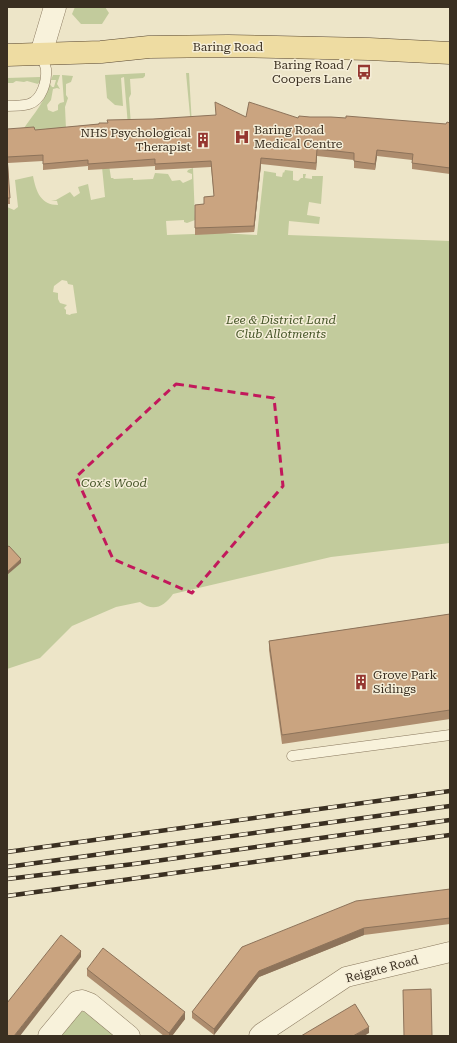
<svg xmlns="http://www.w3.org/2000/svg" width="457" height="1043" viewBox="0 0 457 1043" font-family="'Roboto Serif',serif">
	<rect width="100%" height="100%" fill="#ede5c8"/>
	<g fill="#c2cb9c" fill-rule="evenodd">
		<path d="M 75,7 L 105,7 L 109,13 L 102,24 L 81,24 L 72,14 Z"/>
		<path d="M 145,73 L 145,76 L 143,78 L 130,79 L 131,94 L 129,98 L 131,125 L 128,126 L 124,77 L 121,78 L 123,106 L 115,105 L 107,98 L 105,75 Z"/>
		<path d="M 186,73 L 189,73 L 192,126 L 191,126 Z"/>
		<path d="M 53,75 L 60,75 L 57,84 L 60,89 L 57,88 L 53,89 L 51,100 L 47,105 L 48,110 L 53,112 L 58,110 L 58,105 L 60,103 L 64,102 L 62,75 L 73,76 L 71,82 L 66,84 L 66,95 L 68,98 L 65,107 L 66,129 L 25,130 L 24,128 C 34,114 45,101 50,84 L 52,87 L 54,87 L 56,80 L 51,80 Z"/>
		<path d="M 40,77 L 40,81 L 38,84 L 27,81 L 24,82 L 16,81 L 13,83 L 7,83 L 7,78 Z"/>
		<path d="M 100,147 L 109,165 L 111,178 L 113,178 L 114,179 L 133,178 L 133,180 L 153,179 L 155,173 L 168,174 L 172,181 L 180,180 L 183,183 L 192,179 L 192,174 L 187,172 L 188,170 L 193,168 L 195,220 L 187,223 L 184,222 L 184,220 L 166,221 L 167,235 L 221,233 L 257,235 L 264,171 L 276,173 L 276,176 L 282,177 L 283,172 L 284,173 L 285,170 L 293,171 L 293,180 L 298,181 L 301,178 L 303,178 L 303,174 L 306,174 L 305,178 L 312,179 L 312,176 L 323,176 L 321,204 L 309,202 L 307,215 L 320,217 L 319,224 L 289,221 L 288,235 L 450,241 L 450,543 L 331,557 L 173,594 C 164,607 153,612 140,602 L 116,607 L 72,626 L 40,658 L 7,669 L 7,207 L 14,210 L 18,207 L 15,180 L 33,176 C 36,192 41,205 58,205 L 57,201 L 51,200 L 56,200 L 70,192 L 74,197 L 80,193 L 78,187 L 88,184 L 91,200 L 105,197 ZM 62,280 L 67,281 L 68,284 L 73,285 L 77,313 L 71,314 L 70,315 L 66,314 L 66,310 L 64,308 L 67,305 L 60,303 L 58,299 L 58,293 L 53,292 L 54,286 Z"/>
		<path d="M 81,1011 L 85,1012 L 116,1036 L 60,1036 Z"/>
	</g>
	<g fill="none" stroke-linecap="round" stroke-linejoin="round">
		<g stroke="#89785e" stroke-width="11">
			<g id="service">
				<path d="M 7,106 C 14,106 22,106 29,104 C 42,100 47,81 46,69 C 45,64 42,59 41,54"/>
				<path d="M 292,756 L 450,735"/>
			</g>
		</g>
		<g stroke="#89785e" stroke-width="21">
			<g id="minor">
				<path d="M 48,1036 L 77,1001 L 82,1000 L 90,1003 L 130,1036"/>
				<path d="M 259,1036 L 262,1033 L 346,977 L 450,952"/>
			</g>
		</g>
		<g stroke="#89785e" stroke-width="23">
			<path id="tertiary" d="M 41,54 L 55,7"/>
		</g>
		<g stroke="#574631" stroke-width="23">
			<path id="primary" d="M 7,55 L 101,52 L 149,47 L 228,46 L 369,49 L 450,53"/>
		</g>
		<use href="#service" stroke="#f8f2db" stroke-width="10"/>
		<use href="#minor" stroke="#f8f2db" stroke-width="20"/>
		<use href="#tertiary" stroke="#f8f2db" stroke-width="22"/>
		<use href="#primary" stroke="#eedca2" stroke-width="22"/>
		<g stroke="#3a2f21" stroke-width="4.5">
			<g id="rail">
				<path d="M 7,852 L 450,791"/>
				<path d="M 7,867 L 450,806"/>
				<path d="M 7,879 L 134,864 L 450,820"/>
				<path d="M 7,896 L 450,835"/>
			</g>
		</g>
		<use href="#rail" stroke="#f5eed8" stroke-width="3" stroke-dasharray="9" stroke-linecap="butt"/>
	</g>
	<g fill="#ae8d6e">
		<path d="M 246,117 L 298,118 L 310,117 L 346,118 L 446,124 L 450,123 L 450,174 L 412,169 L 412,160 L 377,156 L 375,170 L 354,168 L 354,160 L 317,156 L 316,170 L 261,164 L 254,232 L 195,235 L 195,205 L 204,204 L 204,197 L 214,196 L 211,167 L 155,170 L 155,166 L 88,170 L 88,166 L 43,170 L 43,161 L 8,163 L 10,204 L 7,204 L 7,129 L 35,130 L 153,119 Z"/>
		<path d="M 450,614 L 450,719 L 282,744 L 269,650 L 269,641 Z"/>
		<path d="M 450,889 L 450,924 L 364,935 L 259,977 L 214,1035 L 192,1018 L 192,1012 L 242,947 Z"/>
		<path d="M 87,969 L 185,1019 L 172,1036 L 164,1036 L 87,976 Z"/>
	</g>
	<g fill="#8d735a">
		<path d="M 317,149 L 317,156 L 316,170 L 316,163 Z"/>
		<path d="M 377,150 L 377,156 L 375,170 L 375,164 Z"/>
		<path d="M 261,158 L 261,164 L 254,232 L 254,226 Z"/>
		<path d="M 21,559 L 21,563 L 7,575 L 7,572 Z"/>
		<path d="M 364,928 L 364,935 L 259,977 L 214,1035 L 214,1029 L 259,971 Z"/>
		<path d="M 81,951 L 81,957 L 20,1036 L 14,1036 Z"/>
		<path d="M 185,1012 L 185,1019 L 172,1036 L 169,1036 L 169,1033 Z"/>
		<path d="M 369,1027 L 369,1033 L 364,1036 L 353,1036 Z"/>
	</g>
	<g fill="#caa480" stroke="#8d735a">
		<path d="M 215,102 L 246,117 L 249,102 L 298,118 L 299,116 L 310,117 L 331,117 L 346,118 L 346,116 L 446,124 L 447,122 L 450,123 L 450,168 L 412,163 L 413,154 L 377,150 L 375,164 L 354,161 L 354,153 L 317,149 L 316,163 L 261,158 L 254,226 L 195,228 L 195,205 L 204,204 L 204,197 L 214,196 L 211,161 L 155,164 L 155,159 L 88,164 L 88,160 L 43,164 L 43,155 L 7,157 L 10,198 L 7,198 L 7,129 L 34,127 L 35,130 L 99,124 L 99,123 L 108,123 L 107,120 L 153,119 L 216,115 Z"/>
		<path d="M 9,546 L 21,559 L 7,572 L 7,547 Z"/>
		<path d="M 450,614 L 450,710 L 282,735 L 269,641 Z"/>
		<path d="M 450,889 L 450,918 L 364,928 L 259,971 L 214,1029 L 192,1012 L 242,947 L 356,901 Z"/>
		<path d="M 61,935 L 81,951 L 14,1036 L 7,1036 L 7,1003 Z"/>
		<path d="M 103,948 L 185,1012 L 169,1033 L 87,969 Z"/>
		<path d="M 431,989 L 432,1036 L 404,1036 L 403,990 Z"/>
		<path d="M 355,1004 L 369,1027 L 353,1036 L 301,1036 Z"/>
	</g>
	<path fill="none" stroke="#c2185b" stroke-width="3" stroke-dasharray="8 5" stroke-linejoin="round" d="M 176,384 L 274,398 L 283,486 L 192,593 L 113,559 L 76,477 Z"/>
	<defs>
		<g id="bus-bare" transform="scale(1.2)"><path d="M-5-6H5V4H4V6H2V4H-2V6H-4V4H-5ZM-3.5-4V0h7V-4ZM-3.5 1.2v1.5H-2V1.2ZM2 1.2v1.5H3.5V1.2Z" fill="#953730" stroke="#f5eed8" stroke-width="2.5" paint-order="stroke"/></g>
		<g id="hospital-bare" transform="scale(1.2)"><path d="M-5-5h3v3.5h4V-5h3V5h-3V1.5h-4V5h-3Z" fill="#953730" stroke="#f5eed8" stroke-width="2.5" paint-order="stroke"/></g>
		<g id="building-bare" transform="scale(1.2)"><path d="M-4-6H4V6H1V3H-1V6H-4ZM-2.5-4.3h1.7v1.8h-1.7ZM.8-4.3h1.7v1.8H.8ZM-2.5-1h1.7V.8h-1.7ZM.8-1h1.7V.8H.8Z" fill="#953730" stroke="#f5eed8" stroke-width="2.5" paint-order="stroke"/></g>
	</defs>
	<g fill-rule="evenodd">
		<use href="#bus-bare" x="364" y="72"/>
		<use href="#hospital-bare" x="242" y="137"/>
		<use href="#building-bare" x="203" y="140"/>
		<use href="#building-bare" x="361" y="682"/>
	</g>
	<g text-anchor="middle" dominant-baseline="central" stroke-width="3" stroke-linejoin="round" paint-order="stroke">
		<g font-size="12" fill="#3a2f21" stroke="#f5eed8">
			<text x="228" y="47">Baring Road</text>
			<text transform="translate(382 969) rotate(-15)">Reigate Road</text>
		</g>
		<g font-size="12" fill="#3a2f21" stroke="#f5eed8" text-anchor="end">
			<text x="352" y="65">Baring Road /<tspan x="352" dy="14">Coopers Lane</tspan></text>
			<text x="254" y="130" text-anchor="start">Baring Road<tspan x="254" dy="14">Medical Centre</tspan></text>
			<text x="191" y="133">NHS Psychological<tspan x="191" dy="14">Therapist</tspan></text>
			<text x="373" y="675" text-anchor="start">Grove Park<tspan x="373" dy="14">Sidings</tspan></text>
		</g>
		<g font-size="12" font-style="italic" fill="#465528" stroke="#f5eed8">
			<text x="281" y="320">Lee &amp; District Land<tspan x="281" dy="14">Club Allotments</tspan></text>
			<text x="114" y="483">Cox's Wood</text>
		</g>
	</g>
	<rect width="457" height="1043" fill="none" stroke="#3a2f21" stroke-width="16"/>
</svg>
